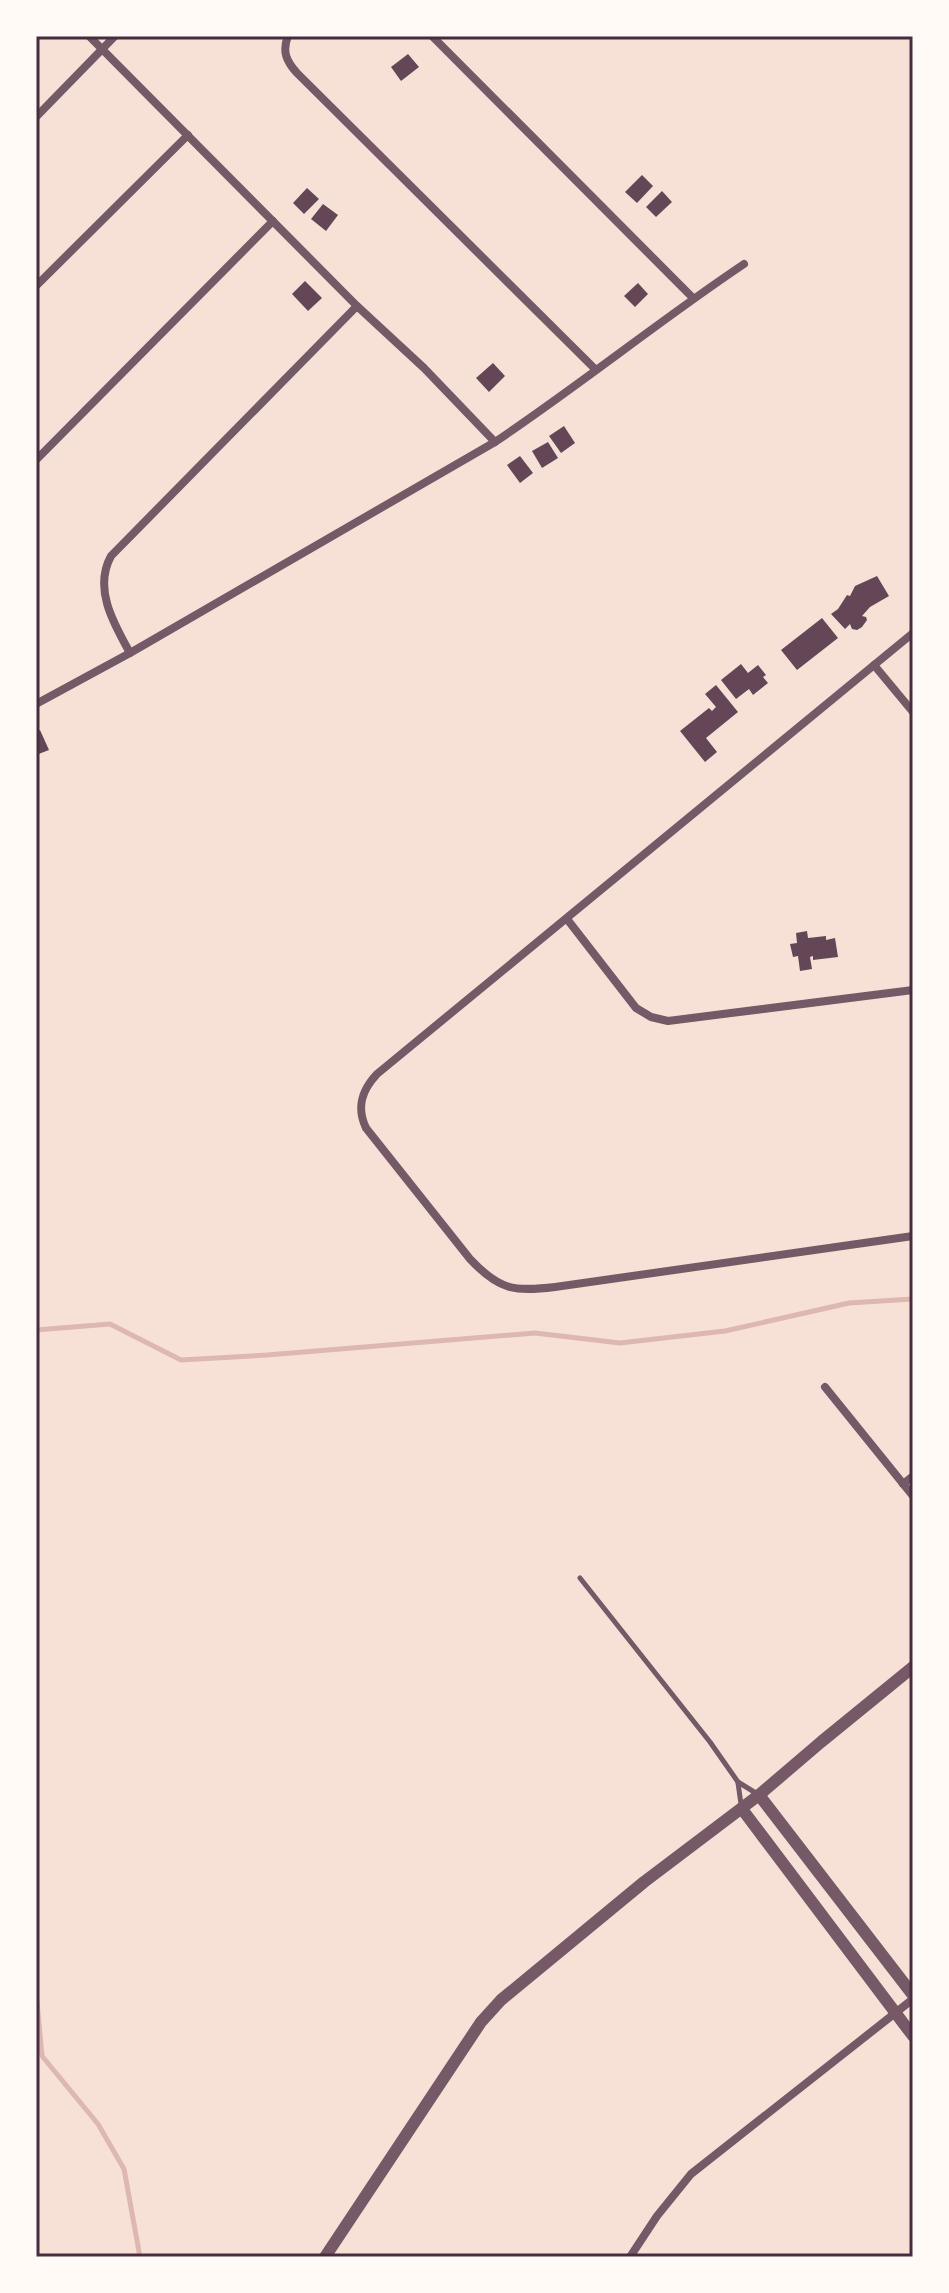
<svg xmlns="http://www.w3.org/2000/svg" width="949" height="2293" viewBox="0 0 949 2293" font-family="'Space Grotesk',sans-serif">
	<rect width="100%" height="100%" fill="#f7e1d7"/>
	<g fill="none" stroke-linecap="round" stroke-linejoin="round">
		<g stroke="#dcb8b0" stroke-width="5">
			<path d="M 36,1330 L 110,1324 L 181,1360 L 267,1355 L 535,1333 L 620,1343 L 725,1331 L 849,1303 L 913,1299"/>
			<path d="M 36,1991 L 42,2056 L 98,2124 L 124,2169 L 140,2257"/>
		</g>
	</g>
	<g fill="#644757">
		<path d="M 408,54 L 419,67 L 401,81 L 391,67 Z"/>
		<path d="M 642,175 L 653,186 L 637,203 L 625,192 Z"/>
		<path d="M 307,188 L 319,199 L 304,214 L 293,203 Z"/>
		<path d="M 662,191 L 672,202 L 656,217 L 646,207 Z"/>
		<path d="M 323,204 L 338,215 L 326,231 L 311,219 Z"/>
		<path d="M 305,281 L 322,298 L 308,311 L 292,294 Z"/>
		<path d="M 638,283 L 648,294 L 635,307 L 624,296 Z"/>
		<path d="M 493,363 L 505,376 L 489,392 L 476,378 Z"/>
		<path d="M 564,426 L 575,443 L 561,453 L 549,436 Z"/>
		<path d="M 548,442 L 558,458 L 542,468 L 532,451 Z"/>
		<path d="M 520,456 L 533,473 L 520,483 L 507,465 Z"/>
		<path d="M 877,576 L 889,596 L 870,607 L 862,616 L 866,617 L 867,620 L 862,627 L 857,630 L 852,629 L 850,624 L 845,629 L 831,614 L 838,609 L 847,595 L 850,596 L 855,586 Z"/>
		<path d="M 822,618 L 838,638 L 797,670 L 781,650 Z"/>
		<path d="M 741,664 L 748,673 L 758,665 L 766,675 L 763,677 L 768,683 L 753,695 L 749,689 L 736,699 L 721,680 Z"/>
		<path d="M 716,685 L 738,712 L 706,738 L 717,752 L 705,762 L 680,731 L 709,708 L 712,711 L 716,707 L 705,694 Z"/>
		<path d="M 40,730 L 49,750 L 36,755 L 36,732 Z"/>
		<path d="M 807,931 L 808,938 L 826,936 L 826,940 L 835,938 L 838,957 L 813,960 L 813,956 L 810,957 L 812,969 L 800,971 L 798,956 L 793,957 L 790,944 L 797,943 L 796,933 Z"/>
	</g>
	<g fill="none" stroke-linecap="round" stroke-linejoin="round">
		<g stroke="#755966" stroke-width="5">
			<path d="M 580,1578 L 710,1742 L 738,1782 L 759,1795"/>
			<path d="M 738,1783 L 741,1804"/>
		</g>
		<g stroke="#755966" stroke-width="8">
			<path d="M 89,36 L 357,306 L 424,368 L 495,442"/>
			<path d="M 288,36 C 282,51 286,61 297,73 L 595,369"/>
			<path d="M 432,36 L 693,298"/>
			<path d="M 36,117 L 115,36"/>
			<path d="M 36,286 L 188,135"/>
			<path d="M 36,460 L 273,221"/>
			<path d="M 913,633 L 377,1074 C 362,1090 356,1107 366,1128 L 470,1259 C 499,1290 514,1292 555,1287 L 913,1236"/>
			<path d="M 130,653 C 114,624 93,589 111,556 L 357,306"/>
			<path d="M 874,665 L 913,712"/>
			<path d="M 36,704 L 130,653 L 495,442 C 580,385 659,321 744,264"/>
			<path d="M 567,919 L 636,1008 L 651,1017 L 668,1021 L 913,990"/>
			<path d="M 825,1387 L 913,1496"/>
			<path d="M 903,1484 L 913,1476"/>
			<path d="M 630,2257 L 657,2216 L 691,2174 L 913,1999"/>
		</g>
		<g stroke="#755966" stroke-width="12">
			<path d="M 759,1795 L 913,1995"/>
			<path d="M 742,1809 L 913,2036"/>
			<path d="M 325,2257 L 481,2022 L 501,2000 L 644,1882 L 759,1795 L 821,1742 L 913,1667"/>
		</g>
	</g>
	<rect width="949" height="2293" fill="none" stroke="#fffaf5" stroke-width="76"/>
	<rect x="38" y="38" width="873" height="2217" fill="none" stroke="#4a2c40" stroke-width="3"/>
</svg>
